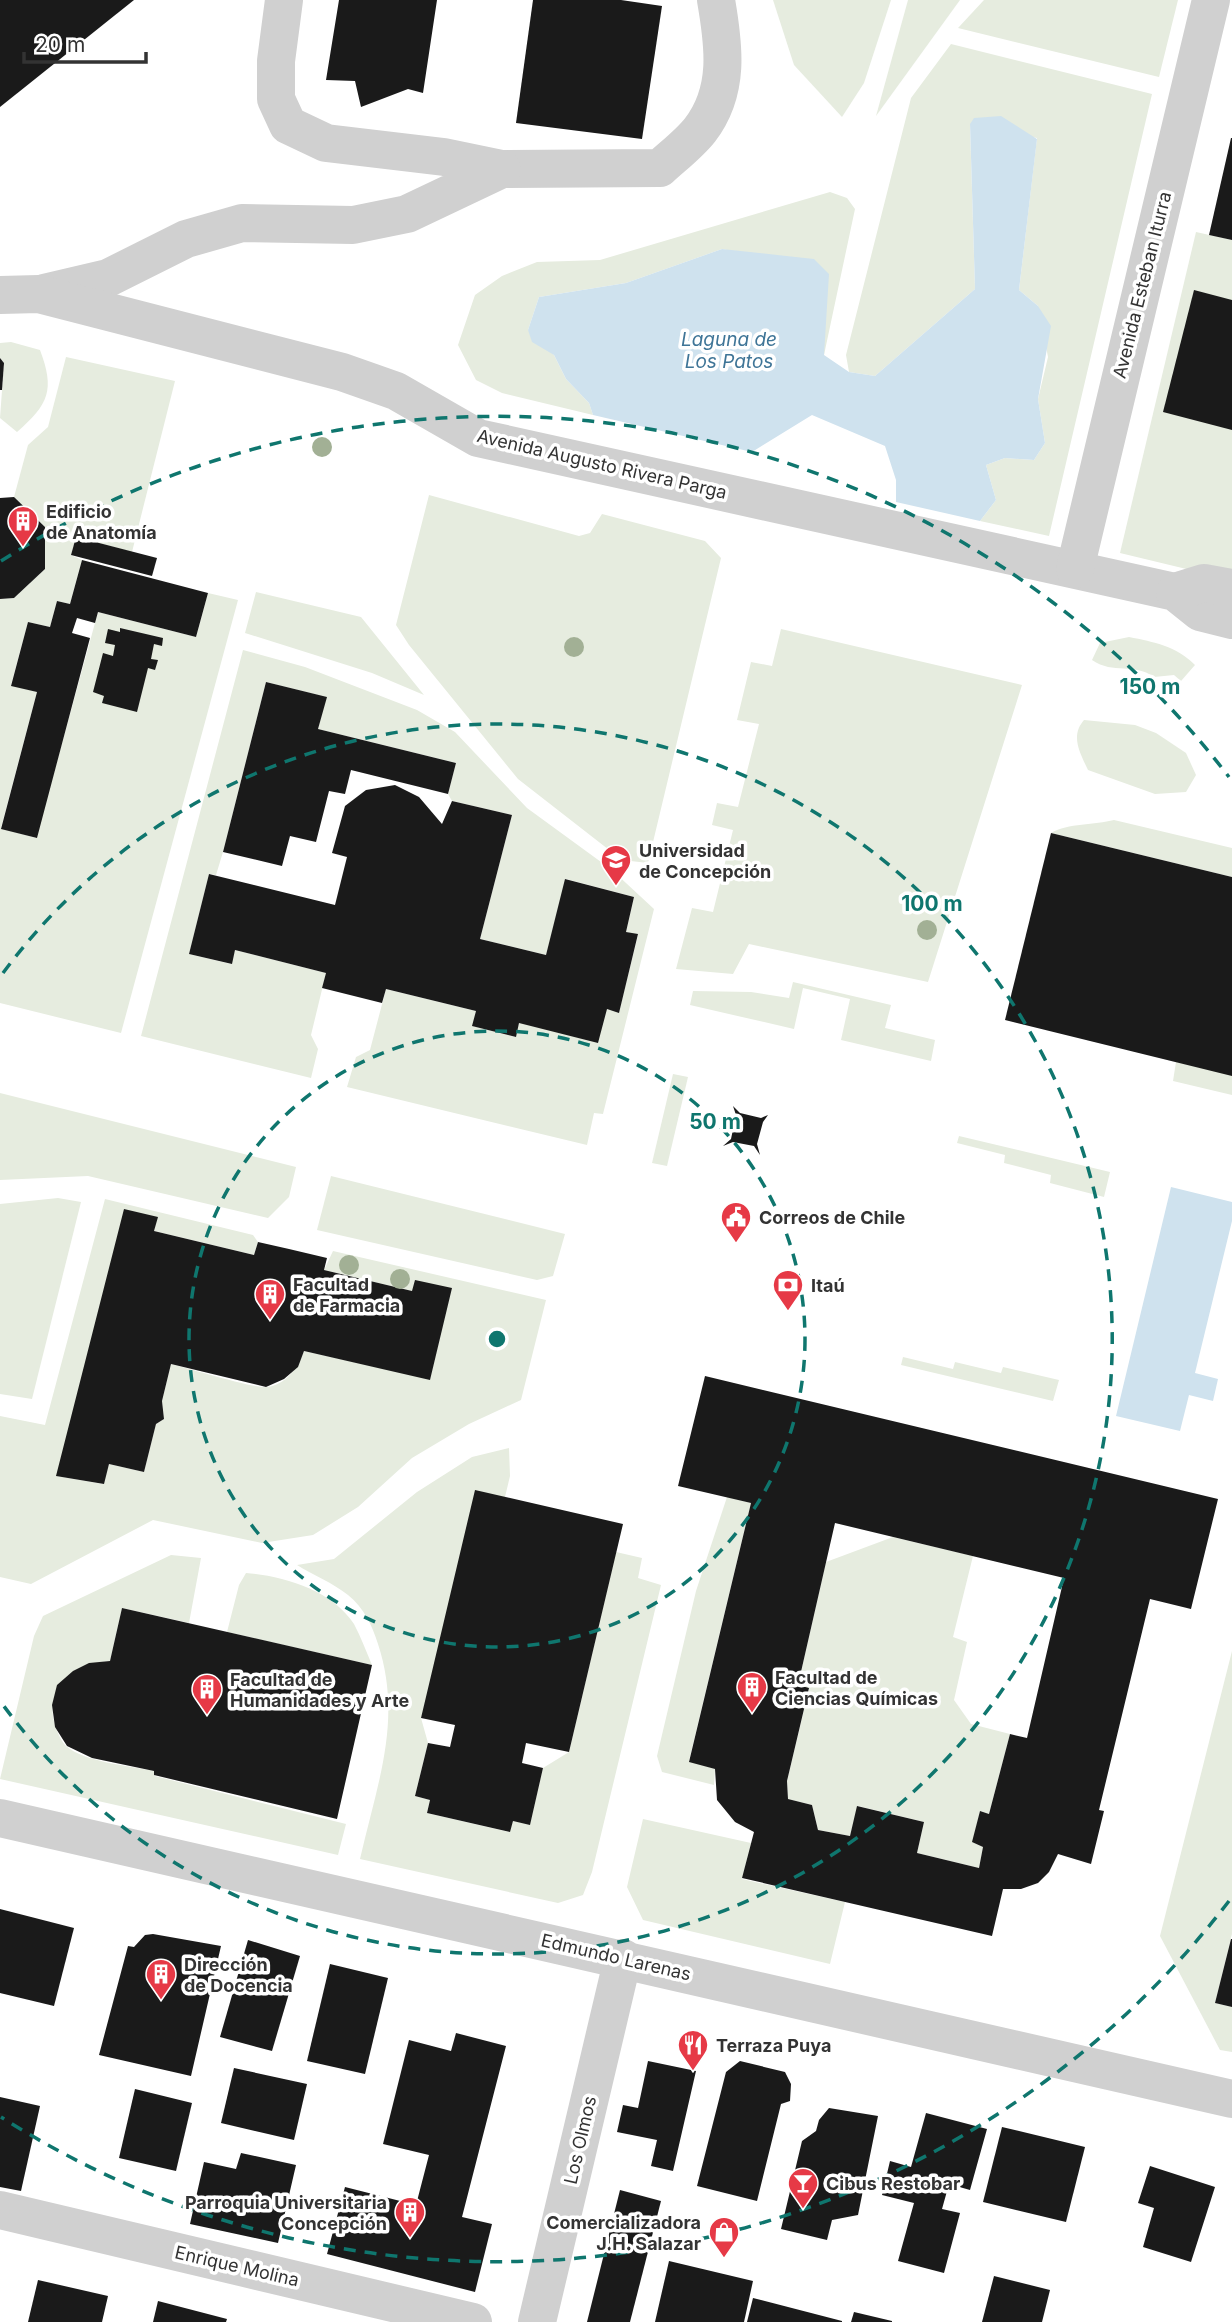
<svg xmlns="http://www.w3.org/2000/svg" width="1232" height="2322" viewBox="0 0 1232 2322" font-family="Inter,sans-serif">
	<rect width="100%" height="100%" fill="#fff"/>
	<g fill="#e6ecdf">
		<path d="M 773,0 L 891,0 L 864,83 L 842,117 L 794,65 Z"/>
		<path d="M 908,0 L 960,0 L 876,116 Z"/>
		<path d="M 984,0 L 1178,0 L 1159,77 L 958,28 Z"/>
		<path d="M 951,44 L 1152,94 L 1049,536 L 980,521 L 996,500 L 986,465 L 1005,458 L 1034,460 L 1045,443 L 1038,399 L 1048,357 L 1038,306 L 1019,290 L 1037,138 L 970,125 L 975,289 L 875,376 L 849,372 L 846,355 L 911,98 Z"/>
		<path d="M 830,192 L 847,198 L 855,209 L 824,355 L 824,327 L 748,254 L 722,249 L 626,283 L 539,297 L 528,330 L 554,355 L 566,379 L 589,403 L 593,415 L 502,393 L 476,380 L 458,345 L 475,295 L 502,276 L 537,262 L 600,260 Z"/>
		<path d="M 1196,232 L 1232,240 L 1232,580 L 1120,553 Z"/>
		<path d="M 11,342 L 40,350 C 55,390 49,404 17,432 L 0,418 L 4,363 L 0,358 L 0,343 Z"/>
		<path d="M 66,357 L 175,381 L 132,552 L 76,537 L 71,555 L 82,560 L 70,604 L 57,601 L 50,627 L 28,622 L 11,685 L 37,692 L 1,828 L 36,838 L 98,612 L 196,637 L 208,593 L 238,600 L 121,1033 L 0,1003 L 0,599 L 14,598 L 45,569 L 45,527 L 14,497 L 28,445 L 48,427 Z"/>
		<path d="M 429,495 L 579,536 L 590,533 L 602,514 L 705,541 L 721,558 L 648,863 L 622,860 L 518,779 L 409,645 L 396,625 Z"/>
		<path d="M 256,592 L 361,617 L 424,695 L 372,673 L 245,633 Z"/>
		<path d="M 781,629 L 1022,685 L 928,982 L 749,944 L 733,974 L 676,969 L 692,908 L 713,912 L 733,830 L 712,825 L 717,803 L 738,807 L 759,724 L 737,720 L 751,662 L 772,666 Z"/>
		<path d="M 1129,637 C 1154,642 1176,646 1195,665 L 1181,681 L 1174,675 L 1154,677 C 1133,662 1114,675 1092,660 L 1100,643 Z"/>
		<path d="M 243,650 L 305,667 L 417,710 L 455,732 L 527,808 L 612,870 L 654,909 L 603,1114 L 594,1113 L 587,1145 L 347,1087 L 356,1057 L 370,1050 L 386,989 L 476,1011 L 473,1026 L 515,1037 L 519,1023 L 607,1009 L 619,1012 L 638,935 L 626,932 L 634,897 L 566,879 L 546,955 L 480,939 L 512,815 L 452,801 L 448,794 L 456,763 L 318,729 L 326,697 L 266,682 L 223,852 L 216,875 L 209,874 L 189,954 L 231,964 L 235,950 L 326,973 L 311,1035 L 318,1049 L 311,1078 L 141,1036 Z"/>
		<path d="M 1084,720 L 1135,725 L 1156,733 L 1186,753 L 1196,775 L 1186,792 L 1155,794 L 1088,770 C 1080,753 1070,736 1084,720 Z"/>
		<path d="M 1114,820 L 1232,848 L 1232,877 L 1051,833 C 1068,823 1095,825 1114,820 Z"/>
		<path d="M 793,982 L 891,1005 L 885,1028 L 935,1040 L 931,1061 L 841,1040 L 850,999 L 803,988 L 794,1029 L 690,1005 L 693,991 L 751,992 L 789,998 Z"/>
		<path d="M 1176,1062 L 1232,1074 L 1232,1095 L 1173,1081 Z"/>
		<path d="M 673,1074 L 688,1077 L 667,1166 L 652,1163 Z"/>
		<path d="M 0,1093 L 296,1167 L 289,1197 L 268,1218 L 88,1176 L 0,1180 Z"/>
		<path d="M 959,1136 L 1110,1172 L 1104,1197 L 1050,1183 L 1051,1175 L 1004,1163 L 1005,1155 L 957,1143 Z"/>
		<path d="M 331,1176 L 565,1234 L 553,1276 L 537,1280 L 317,1230 Z"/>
		<path d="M 58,1198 L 81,1202 L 32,1399 L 0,1394 L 0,1204 Z"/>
		<path d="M 105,1199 L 253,1235 L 258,1242 L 254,1255 L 154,1231 L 157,1217 L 57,1476 L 103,1484 L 109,1464 L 144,1472 L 156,1424 L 164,1419 L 162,1401 L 171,1364 C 188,1368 255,1389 267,1387 C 286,1385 298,1367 304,1351 L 430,1379 L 451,1289 L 412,1291 L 324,1270 L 333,1251 L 546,1300 L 521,1400 L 469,1424 L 412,1458 L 358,1507 L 313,1535 L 262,1543 L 153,1520 L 31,1584 L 0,1577 L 0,1416 L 45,1425 Z"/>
		<path d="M 903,1357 L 953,1369 L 955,1362 L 1001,1373 L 1003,1367 L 1059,1380 L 1053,1401 L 901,1365 Z"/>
		<path d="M 509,1448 L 510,1476 L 505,1497 L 421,1718 L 428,1743 L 415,1796 L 430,1800 L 427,1813 L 509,1832 L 513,1821 L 530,1824 L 543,1768 L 569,1752 L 616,1552 L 642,1558 L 638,1578 L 661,1585 L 592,1872 L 583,1895 L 558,1903 L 360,1859 C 377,1784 403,1720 378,1644 C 372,1625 364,1608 348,1595 C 333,1583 313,1575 297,1565 L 334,1559 L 417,1492 L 472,1457 Z"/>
		<path d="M 727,1497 L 751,1503 L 689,1761 L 715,1769 L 714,1785 L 662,1772 L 657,1756 L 696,1591 Z"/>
		<path d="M 893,1537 L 973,1556 L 953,1637 L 967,1642 L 954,1700 L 971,1724 L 1010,1734 L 989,1814 L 980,1811 L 973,1842 L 983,1847 L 979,1868 L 917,1853 L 924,1822 L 858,1806 L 850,1836 L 818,1830 L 812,1805 L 788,1799 L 787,1781 L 809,1689 L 798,1685 L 826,1562 Z"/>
		<path d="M 171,1555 L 201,1558 L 189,1623 L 122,1608 L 110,1661 C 77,1664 49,1680 53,1717 C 55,1726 59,1739 66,1746 C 84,1762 131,1766 154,1771 L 155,1776 L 346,1824 L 338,1855 L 0,1779 L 34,1636 L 43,1616 Z"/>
		<path d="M 246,1573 C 283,1576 332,1590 354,1624 C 361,1637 366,1651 372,1665 L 227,1632 L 239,1585 Z"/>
		<path d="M 1232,1651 L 1232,1934 L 1215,2003 L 1232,2007 L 1232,2052 L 1220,2050 L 1160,1936 Z"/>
		<path d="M 643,1819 L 751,1843 L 742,1879 L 845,1902 L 830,1964 L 643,1920 L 627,1887 Z"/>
	</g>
	<g fill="#cfe2ee">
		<path d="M 1001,116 L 1037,139 L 1019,290 L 1038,306 L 1051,326 L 1038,399 L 1045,443 L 1034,460 L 1005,458 L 986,465 L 996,500 L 980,521 L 896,502 L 896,480 L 885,446 L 812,415 L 752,452 L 593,415 L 589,403 L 566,379 L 554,355 L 532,342 L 528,330 L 539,297 L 626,283 L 722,249 L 814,259 L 829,274 L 824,355 L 849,372 L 875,376 L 975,289 L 970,124 L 974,118 Z"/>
		<path d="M 1171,1187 L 1232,1202 L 1232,1221 L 1195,1373 L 1218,1379 L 1213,1401 L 1189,1395 L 1180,1431 L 1116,1416 Z"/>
	</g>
	<g fill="#1a1a1a" fill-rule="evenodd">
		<path d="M 0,0 L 134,0 L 0,107 Z"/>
		<path d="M 339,0 L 437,0 L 423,93 L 408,89 L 361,107 L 355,81 L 326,80 Z"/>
		<path d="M 533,0 L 621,0 L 662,6 L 642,139 L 516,123 Z"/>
		<path d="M 1231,138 L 1232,138 L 1232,240 L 1209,235 Z"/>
		<path d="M 1194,290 L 1232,300 L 1232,430 L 1163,412 Z"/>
		<path d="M 0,358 L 4,363 L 2,390 L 0,390 Z"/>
		<path d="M 14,497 L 45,527 L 45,569 L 14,598 L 0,599 L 0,498 Z"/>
		<path d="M 76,537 L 157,558 L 152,576 L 71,555 Z"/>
		<path d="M 82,560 L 208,593 L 196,637 L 98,612 L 95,623 L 77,618 L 72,633 L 90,638 L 37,838 L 1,829 L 37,692 L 11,686 L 28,622 L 50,627 L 57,601 L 70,604 Z"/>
		<path d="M 120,628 L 163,638 L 162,646 L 154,644 L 151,659 L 158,660 L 155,670 L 148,668 L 137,712 L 102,703 L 104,696 L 93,692 L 103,653 L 113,656 L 115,645 L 105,643 L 108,629 L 120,632 Z"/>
		<path d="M 266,682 L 327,697 L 318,729 L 456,763 L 448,794 L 351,770 L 345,794 L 329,791 L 316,842 L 290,836 L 282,866 L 223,852 Z"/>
		<path d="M 395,785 L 419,797 L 442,824 L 452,801 L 512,815 L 480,939 L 546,955 L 565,879 L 634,897 L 626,932 L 638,934 L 619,1013 L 607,1009 L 598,1043 L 519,1023 L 516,1037 L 472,1026 L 476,1011 L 386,989 L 382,1003 L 322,988 L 326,973 L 235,950 L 232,964 L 189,954 L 209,874 L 335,905 L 347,857 L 332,853 L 345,806 L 366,790 Z"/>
		<path d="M 1051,833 L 1232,877 L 1232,1076 L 1005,1020 Z"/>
		<path d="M 733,1106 L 740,1113 L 761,1118 L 768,1115 L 763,1122 L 757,1144 L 760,1155 L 754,1146 L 733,1142 L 723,1146 L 731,1139 L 736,1115 Z"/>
		<path d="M 124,1209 L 158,1217 L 154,1231 L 254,1255 L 258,1242 L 289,1249 L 327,1258 L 324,1270 L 412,1291 L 415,1280 L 452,1288 L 430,1380 L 304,1351 L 298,1367 L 284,1379 L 266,1387 L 171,1364 L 162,1401 L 164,1419 L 156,1424 L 144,1472 L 109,1464 L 104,1484 L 56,1476 Z"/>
		<path d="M 705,1376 L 1218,1499 L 1191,1609 L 1150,1599 L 1099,1810 L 1104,1811 L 1091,1864 L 1058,1854 L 1049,1872 L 1038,1883 L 1021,1889 L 1003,1889 L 992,1936 L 742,1878 L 754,1832 L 735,1822 L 717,1800 L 715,1769 L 689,1762 L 751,1503 L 678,1486 ZM 835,1523 L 1064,1578 L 1027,1738 L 1010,1734 L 989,1814 L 980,1811 L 972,1842 L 983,1847 L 979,1868 L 917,1853 L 924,1822 L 857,1806 L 850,1836 L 818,1830 L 812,1805 L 788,1799 L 787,1781 L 809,1688 L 798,1685 Z"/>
		<path d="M 475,1490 L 623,1524 L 569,1752 L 526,1743 L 522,1763 L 543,1768 L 530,1825 L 513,1821 L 510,1832 L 427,1813 L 430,1800 L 415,1796 L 428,1743 L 450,1747 L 455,1725 L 421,1718 Z"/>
		<path d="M 122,1608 L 372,1665 L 337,1819 L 154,1775 L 154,1771 L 92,1758 L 67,1746 L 55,1727 L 52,1705 L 57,1685 L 73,1671 L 89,1663 L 110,1661 Z"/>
		<path d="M 0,1909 L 74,1928 L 54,2006 L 0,1993 Z"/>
		<path d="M 153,1934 L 221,1946 L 191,2076 L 99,2055 L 128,1946 L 134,1947 L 145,1935 Z"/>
		<path d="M 1231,1939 L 1232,1939 L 1232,2007 L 1215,2003 Z"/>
		<path d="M 248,1940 L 300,1956 L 272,2051 L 220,2037 Z"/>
		<path d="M 330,1964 L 388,1978 L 365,2074 L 307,2061 Z"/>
		<path d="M 456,2033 L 506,2046 L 462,2217 L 492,2224 L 475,2292 L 327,2254 L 345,2187 L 416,2205 L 429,2155 L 383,2144 L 409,2040 L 451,2051 Z"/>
		<path d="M 648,2061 L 696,2071 L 673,2171 L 651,2166 L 657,2140 L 617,2132 L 623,2105 L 638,2108 Z"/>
		<path d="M 740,2061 L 785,2072 L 791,2084 L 790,2101 L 781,2104 L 757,2201 L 697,2186 L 726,2072 Z"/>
		<path d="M 234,2068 L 307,2084 L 294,2140 L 221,2123 Z"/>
		<path d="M 135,2089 L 192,2103 L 176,2171 L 119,2158 Z"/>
		<path d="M 0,2097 L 40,2106 L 21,2191 L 0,2187 Z"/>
		<path d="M 829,2108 L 878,2116 L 858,2215 L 832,2220 L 827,2240 L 781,2229 L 802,2141 L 816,2131 L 819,2120 Z"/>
		<path d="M 926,2113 L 987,2129 L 970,2190 L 949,2184 L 942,2209 L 960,2213 L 944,2273 L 898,2261 L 914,2203 L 882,2195 L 890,2161 L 911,2167 Z"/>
		<path d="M 1002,2127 L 1085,2147 L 1066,2222 L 983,2202 Z"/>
		<path d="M 241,2153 L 296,2165 L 278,2243 L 190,2224 L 204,2162 L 236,2169 Z"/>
		<path d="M 1150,2166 L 1215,2187 L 1191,2262 L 1143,2247 L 1154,2208 L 1138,2203 Z"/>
		<path d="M 620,2190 L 661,2201 L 630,2322 L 587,2322 Z"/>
		<path d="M 669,2261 L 753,2281 L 744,2322 L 655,2322 Z"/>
		<path d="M 994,2276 L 1050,2290 L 1042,2322 L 982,2322 Z"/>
		<path d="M 38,2280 L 108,2296 L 102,2322 L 28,2322 Z"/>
		<path d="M 753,2298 L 842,2321 L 842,2322 L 747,2322 Z"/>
		<path d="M 158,2301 L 227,2319 L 226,2322 L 153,2322 Z"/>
		<path d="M 854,2312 L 892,2321 L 892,2322 L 851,2322 Z"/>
	</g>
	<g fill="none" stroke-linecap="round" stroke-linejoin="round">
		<g stroke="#d0d0d0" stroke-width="38">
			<path d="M 502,169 L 660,168 C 673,156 689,144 700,130 C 730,91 724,46 716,0"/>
			<path d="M 44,293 L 108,278 L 186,239 L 242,223 L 353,225 L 407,214 L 502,169 L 444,157 L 326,143 L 288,125 L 276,99 L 276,61 L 284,0"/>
			<path d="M 0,295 L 39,294 L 342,372 L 396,391 L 478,438 L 1175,592 L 1200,612 L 1232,620"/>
			<path d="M 1075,569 L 1211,0"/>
			<path d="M 1175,592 L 1204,583 L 1232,588"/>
			<path d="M 0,1818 L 1232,2099"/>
			<path d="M 0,2210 L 473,2322"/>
			<path d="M 537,2322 L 623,1958"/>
		</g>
	</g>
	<g fill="#a2b095">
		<circle cx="322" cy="447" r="10"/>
		<circle cx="574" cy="647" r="10"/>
		<circle cx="927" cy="930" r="10"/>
		<circle cx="349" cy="1265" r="10"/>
		<circle cx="400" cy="1279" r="10"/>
	</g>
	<g fill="none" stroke="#0f766e" stroke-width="3.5" stroke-dasharray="12 9">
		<circle cx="497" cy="1339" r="308"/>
		<path d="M3 973A615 615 0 1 1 3 1705"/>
		<path d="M1229 1901A923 923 0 0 1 1 2117M1 561A923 923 0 0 1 1229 777"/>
	</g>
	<defs>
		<g id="building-pin" transform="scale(1.575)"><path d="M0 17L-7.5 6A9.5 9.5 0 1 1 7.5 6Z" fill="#e63946" stroke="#fff"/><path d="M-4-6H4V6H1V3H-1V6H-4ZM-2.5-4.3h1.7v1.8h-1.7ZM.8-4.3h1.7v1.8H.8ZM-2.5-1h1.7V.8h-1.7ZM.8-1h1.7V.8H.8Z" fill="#fff"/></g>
		<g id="university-pin" transform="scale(1.575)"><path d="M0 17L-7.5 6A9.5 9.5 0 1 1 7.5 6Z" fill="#e63946" stroke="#fff"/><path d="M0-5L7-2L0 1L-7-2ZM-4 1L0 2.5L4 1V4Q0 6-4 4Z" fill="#fff"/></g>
		<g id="civic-pin" transform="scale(1.575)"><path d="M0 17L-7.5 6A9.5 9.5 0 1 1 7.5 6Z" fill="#e63946" stroke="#fff"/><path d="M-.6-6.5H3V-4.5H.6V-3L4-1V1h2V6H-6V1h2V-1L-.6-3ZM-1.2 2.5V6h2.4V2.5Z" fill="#fff"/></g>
		<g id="bank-pin" transform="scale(1.575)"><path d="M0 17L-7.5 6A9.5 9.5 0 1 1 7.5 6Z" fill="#e63946" stroke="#fff"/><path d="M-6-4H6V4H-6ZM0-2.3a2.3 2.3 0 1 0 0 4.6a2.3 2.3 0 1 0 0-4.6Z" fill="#fff"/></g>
		<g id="restaurant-pin" transform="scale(1.575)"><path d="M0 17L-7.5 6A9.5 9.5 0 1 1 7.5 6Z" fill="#e63946" stroke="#fff"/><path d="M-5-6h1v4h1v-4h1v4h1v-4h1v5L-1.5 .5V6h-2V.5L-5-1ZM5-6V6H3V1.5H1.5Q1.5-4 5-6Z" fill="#fff"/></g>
		<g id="bar-pin" transform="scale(1.575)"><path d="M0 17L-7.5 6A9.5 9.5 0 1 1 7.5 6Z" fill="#e63946" stroke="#fff"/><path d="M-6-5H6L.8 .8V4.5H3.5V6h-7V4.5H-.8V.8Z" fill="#fff"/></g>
		<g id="shop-pin" transform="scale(1.575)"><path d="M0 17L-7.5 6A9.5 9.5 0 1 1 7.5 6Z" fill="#e63946" stroke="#fff"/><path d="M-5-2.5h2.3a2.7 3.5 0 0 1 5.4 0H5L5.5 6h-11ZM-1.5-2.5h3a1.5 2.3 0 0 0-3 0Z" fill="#fff"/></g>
	</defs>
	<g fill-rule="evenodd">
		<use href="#building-pin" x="23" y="521"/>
		<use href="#university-pin" x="616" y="860"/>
		<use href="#civic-pin" x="736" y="1217"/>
		<use href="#bank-pin" x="788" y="1285"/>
		<use href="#building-pin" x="270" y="1294"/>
		<use href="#building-pin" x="752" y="1687"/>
		<use href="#building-pin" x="207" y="1689"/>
		<use href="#building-pin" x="161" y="1974"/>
		<use href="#restaurant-pin" x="693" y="2045"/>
		<use href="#bar-pin" x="803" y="2183"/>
		<use href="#building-pin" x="410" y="2212"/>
		<use href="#shop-pin" x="724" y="2232"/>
	</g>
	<g text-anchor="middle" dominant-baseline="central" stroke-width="7" stroke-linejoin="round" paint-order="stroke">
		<g font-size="18" fill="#333" stroke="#fff">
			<text transform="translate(1142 285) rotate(-76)">Avenida Esteban Iturra</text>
			<text transform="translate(602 464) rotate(13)">Avenida Augusto Rivera Parga</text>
			<text transform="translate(616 1957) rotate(13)">Edmundo Larenas</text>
			<text transform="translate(580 2140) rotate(-77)">Los Olmos</text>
			<text transform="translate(237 2266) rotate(13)">Enrique Molina</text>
		</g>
		<g font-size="18" font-weight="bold" fill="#333" stroke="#fff" text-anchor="start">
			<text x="46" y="511">Edificio<tspan x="46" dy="21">de Anatomía</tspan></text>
			<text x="639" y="850">Universidad<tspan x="639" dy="21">de Concepción</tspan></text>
			<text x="759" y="1217">Correos de Chile</text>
			<text x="293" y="1284">Facultad<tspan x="293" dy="21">de Farmacia</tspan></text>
			<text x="811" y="1285">Itaú</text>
			<text x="775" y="1677">Facultad de<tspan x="775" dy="21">Ciencias Químicas</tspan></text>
			<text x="230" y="1679">Facultad de<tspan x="230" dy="21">Humanidades y Arte</tspan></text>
			<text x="184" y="1964">Dirección<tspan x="184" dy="21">de Docencia</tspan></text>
			<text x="716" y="2045">Terraza Puya</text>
			<text x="826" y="2183">Cibus Restobar</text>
			<text x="387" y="2202" text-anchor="end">Parroquia Universitaria<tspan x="387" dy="21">Concepción</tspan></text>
			<text x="701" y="2222" text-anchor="end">Comercializadora<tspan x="701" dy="21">J.H. Salazar</tspan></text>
		</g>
		<g font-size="19" font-style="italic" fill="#3f7597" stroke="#fff">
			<text x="729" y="339">Laguna de<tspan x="729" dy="22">Los Patos</tspan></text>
		</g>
	</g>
	<circle cx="497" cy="1339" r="10" fill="#0f766e" stroke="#fff" stroke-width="3.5"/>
	<g font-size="21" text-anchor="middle" font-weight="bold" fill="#0f766e" stroke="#fff" stroke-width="7" stroke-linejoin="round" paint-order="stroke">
		<text x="1150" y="694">150 m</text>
		<text x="932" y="911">100 m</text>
		<text x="715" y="1129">50 m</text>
	</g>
	<path d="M24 52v10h122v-10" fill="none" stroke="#333333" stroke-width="3.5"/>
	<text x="35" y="52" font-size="21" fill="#333333" stroke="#ffffff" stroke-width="5" paint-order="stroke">20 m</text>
</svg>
